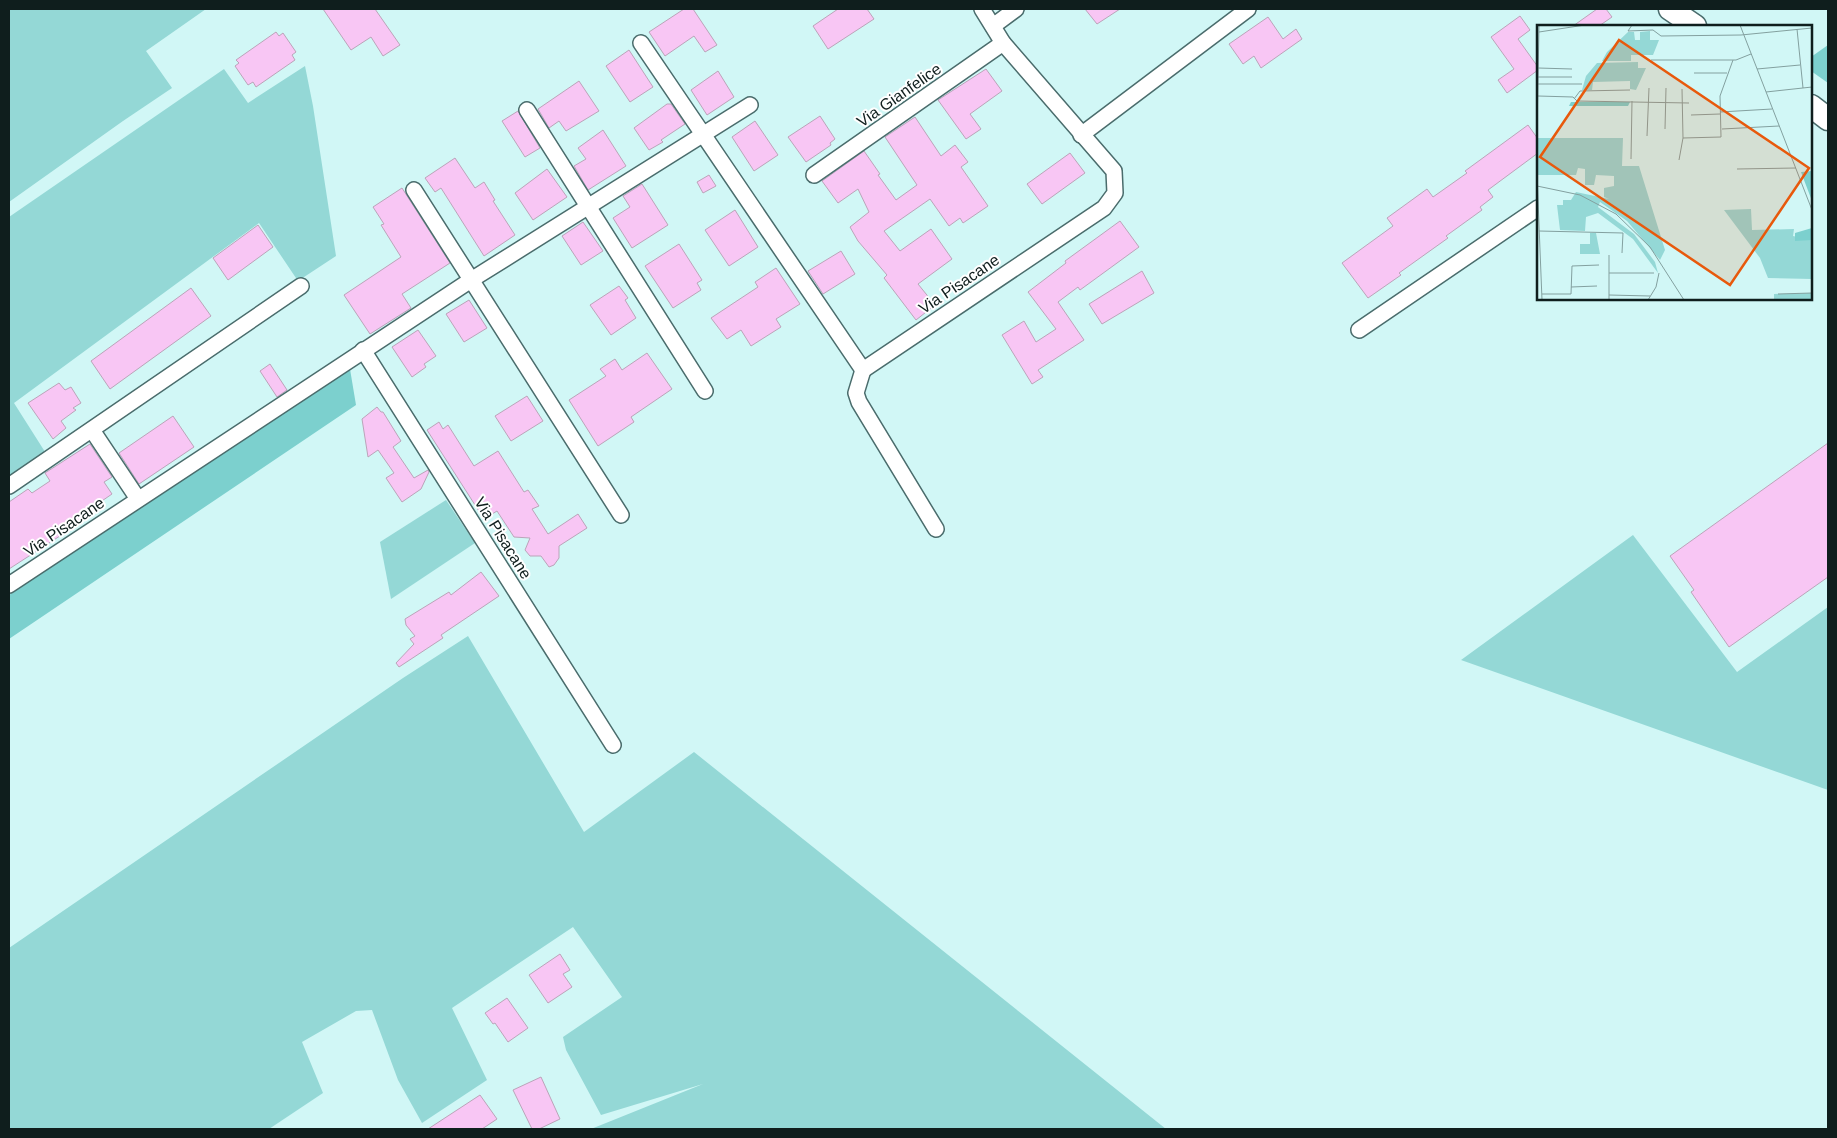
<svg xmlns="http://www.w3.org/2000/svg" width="1837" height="1138" viewBox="0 0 1837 1138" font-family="Helvetica,sans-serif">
	<rect width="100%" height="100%" fill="#d1f7f6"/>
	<g fill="#94d8d6">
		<path d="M 9,9 L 206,9 L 146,51 L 172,88 L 123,121 L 9,202 Z"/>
		<path d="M 305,66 L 313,106 L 336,256 L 298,281 L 259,223 L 14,403 L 47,455 L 9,481 L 9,217 L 224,69 L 248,103 Z"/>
		<path d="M 446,500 L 475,543 L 391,599 L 380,542 Z"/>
		<path d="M 1633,535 L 1737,672 L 1828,607 L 1828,790 L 1461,660 Z"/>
		<path d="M 468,636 L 584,832 L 694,752 L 1166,1129 L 591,1129 L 703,1084 L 601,1115 L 566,1050 L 563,1037 L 622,997 L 573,927 L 452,1008 L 487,1080 L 422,1123 L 398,1080 L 372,1010 L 356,1011 L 302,1042 L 323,1093 L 269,1129 L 9,1129 L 9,948 L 403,678 Z"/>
	</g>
	<g fill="#7cd0ce">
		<path d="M 1828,45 L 1828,83 L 1811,71 L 1811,57 Z"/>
		<path d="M 349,363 L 356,405 L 9,639 L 9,595 L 213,458 Z"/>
	</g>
	<g fill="#f8c6f4" stroke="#bba4b9">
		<path d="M 323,9 L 375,9 L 400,45 L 383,56 L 371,37 L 351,50 Z"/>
		<path d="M 684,9 L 693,9 L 717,45 L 705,52 L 694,36 L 665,56 L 649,32 Z"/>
		<path d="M 838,9 L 867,9 L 874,19 L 828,49 L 813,26 Z"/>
		<path d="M 1085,9 L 1120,9 L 1097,24 Z"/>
		<path d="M 1597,9 L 1606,9 L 1612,17 L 1599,26 L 1573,26 Z"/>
		<path d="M 1520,16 L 1530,30 L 1518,39 L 1538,67 L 1538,70 L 1507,93 L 1498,80 L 1514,69 L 1491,37 Z"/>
		<path d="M 1268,17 L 1283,39 L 1296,29 L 1302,39 L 1261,68 L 1254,56 L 1243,64 L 1229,44 Z"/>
		<path d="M 276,32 L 279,36 L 283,33 L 296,52 L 292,55 L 295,60 L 256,87 L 253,82 L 248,85 L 235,66 L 239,63 L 236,60 Z"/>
		<path d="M 629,50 L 653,87 L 630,102 L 606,66 Z"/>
		<path d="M 986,69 L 1002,91 L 970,114 L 981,129 L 966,139 L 938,100 Z"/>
		<path d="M 718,71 L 734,97 L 707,115 L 691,90 Z"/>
		<path d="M 579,81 L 599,111 L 566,131 L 559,121 L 549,128 L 538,109 Z"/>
		<path d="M 667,104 L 671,104 L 685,124 L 661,140 L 663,142 L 649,150 L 634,128 Z"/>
		<path d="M 518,111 L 540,148 L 525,157 L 502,121 Z"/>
		<path d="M 820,116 L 835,139 L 830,143 L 831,145 L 806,162 L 788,137 Z"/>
		<path d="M 915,117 L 941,156 L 955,145 L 968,162 L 961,167 L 988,206 L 963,223 L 960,218 L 949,226 L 930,199 L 884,231 L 900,251 L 931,229 L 952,259 L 918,284 L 935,305 L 916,320 L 884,278 L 887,275 L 858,241 L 850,227 L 869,212 L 858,189 L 838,203 L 822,181 L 864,151 L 880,174 L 878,175 L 896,200 L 917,185 L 885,137 Z"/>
		<path d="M 755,121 L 778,155 L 754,171 L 732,137 Z"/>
		<path d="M 1528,125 L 1538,139 L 1538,153 L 1488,190 L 1493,197 L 1480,207 L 1482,210 L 1446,236 L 1448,238 L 1399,273 L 1401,275 L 1368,298 L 1342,263 L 1393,226 L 1387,218 L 1427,189 L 1433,197 L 1467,173 L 1465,171 Z"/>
		<path d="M 603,130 L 626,166 L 588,190 L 574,166 L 586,159 L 578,148 Z"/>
		<path d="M 1070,153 L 1085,173 L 1042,204 L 1027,184 Z"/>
		<path d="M 455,158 L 475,188 L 484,182 L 495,200 L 493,201 L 515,235 L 484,256 L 441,188 L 435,192 L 425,178 Z"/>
		<path d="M 547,169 L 567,197 L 533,220 L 515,193 Z"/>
		<path d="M 709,175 L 716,186 L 703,193 L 697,182 Z"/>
		<path d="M 642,184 L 668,225 L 632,248 L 613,218 L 630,207 L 623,196 Z"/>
		<path d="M 402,188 L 450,263 L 402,294 L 411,308 L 370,334 L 344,295 L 401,257 L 381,225 L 384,224 L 373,207 Z"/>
		<path d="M 735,210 L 758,247 L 729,266 L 705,230 Z"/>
		<path d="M 1120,221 L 1139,247 L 1080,290 L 1078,287 L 1058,302 L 1084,340 L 1038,370 L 1043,377 L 1032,384 L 1002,335 L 1024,321 L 1036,342 L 1056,329 L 1028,292 L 1066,263 L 1065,261 Z"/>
		<path d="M 583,222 L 603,251 L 581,265 L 562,236 Z"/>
		<path d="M 258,225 L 273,247 L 228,280 L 213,258 Z"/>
		<path d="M 679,244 L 702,280 L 697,283 L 701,290 L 673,308 L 645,266 Z"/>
		<path d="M 841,251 L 855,274 L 823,294 L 808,271 Z"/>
		<path d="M 776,268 L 800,304 L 776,319 L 781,327 L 751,346 L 741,330 L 727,339 L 711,318 L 758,287 L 755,282 Z"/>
		<path d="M 1142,271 L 1154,293 L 1102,324 L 1089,304 Z"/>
		<path d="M 619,286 L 628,298 L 625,300 L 636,318 L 611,335 L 590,305 Z"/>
		<path d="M 191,288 L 211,316 L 110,389 L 91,361 Z"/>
		<path d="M 469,300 L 487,328 L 464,342 L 446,314 Z"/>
		<path d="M 418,330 L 436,356 L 424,364 L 426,367 L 412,377 L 392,347 Z"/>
		<path d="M 647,353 L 672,389 L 631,417 L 634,422 L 598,446 L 569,400 L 606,376 L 600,369 L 615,359 L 622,370 Z"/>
		<path d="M 270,364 L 287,390 L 277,397 L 260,371 Z"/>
		<path d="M 59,383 L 65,390 L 71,387 L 81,403 L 73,408 L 76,410 L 61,421 L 66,428 L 53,439 L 28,403 Z"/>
		<path d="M 527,396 L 543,421 L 511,441 L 495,416 Z"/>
		<path d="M 377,407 L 381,412 L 383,412 L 401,441 L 393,447 L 414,478 L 428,470 L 429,472 L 421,489 L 402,502 L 386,478 L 394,473 L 378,450 L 368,457 L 362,419 Z"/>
		<path d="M 173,416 L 194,447 L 139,484 L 119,453 Z"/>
		<path d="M 439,422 L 443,429 L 448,425 L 474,466 L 498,451 L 524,492 L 528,490 L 539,506 L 532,509 L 548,534 L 578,514 L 587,528 L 559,546 L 559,558 L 554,565 L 549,567 L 541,556 L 530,556 L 525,550 L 530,538 L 514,537 L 497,511 L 484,519 L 427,430 Z"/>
		<path d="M 1828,443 L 1828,577 L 1729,647 L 1691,592 L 1694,590 L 1670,556 Z"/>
		<path d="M 90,444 L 112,477 L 104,482 L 112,494 L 83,514 L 85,516 L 82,518 L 83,521 L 9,569 L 9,502 L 28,489 L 32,493 L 50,481 L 45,473 Z"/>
		<path d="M 481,572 L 499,596 L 441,635 L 443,638 L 399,667 L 396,663 L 414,644 L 410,639 L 415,636 L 406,625 L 405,619 L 449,592 L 451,595 Z"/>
		<path d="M 560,954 L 570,970 L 563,974 L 572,987 L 548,1003 L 529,975 Z"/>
		<path d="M 507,998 L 528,1028 L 508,1042 L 495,1023 L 493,1024 L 485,1013 Z"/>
		<path d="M 541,1077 L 560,1119 L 539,1129 L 532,1129 L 513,1090 Z"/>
		<path d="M 480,1095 L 497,1119 L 482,1129 L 428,1129 Z"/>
	</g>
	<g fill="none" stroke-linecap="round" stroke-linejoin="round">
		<g stroke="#4a6c6c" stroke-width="18">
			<g id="street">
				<path d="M 993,26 L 1016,9"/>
				<path d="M 641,43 L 863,370 L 1104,208 L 1115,193 L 1114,171 L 1003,43 L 982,9"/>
				<path d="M 527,110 L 705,391"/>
				<path d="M 1081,135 L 1248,9"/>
				<path d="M 814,175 L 1003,43"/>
				<path d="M 414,190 L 621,515"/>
				<path d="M 1359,330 L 1538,208"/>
				<path d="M 363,350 L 613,745"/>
				<path d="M 863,370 L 856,393 L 859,402 L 936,529"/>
				<path d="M 92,430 L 138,499"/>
				<path d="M 9,486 L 301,286"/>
				<path d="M 9,585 L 471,280 L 750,105"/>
			</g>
		</g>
		<g stroke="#4a6c6c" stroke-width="25">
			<g id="primary">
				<path d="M 1670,9 L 1695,26"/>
				<path d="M 1811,106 L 1828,119"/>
			</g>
		</g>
		<use href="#street" stroke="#fff" stroke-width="15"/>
		<use href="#primary" stroke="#fff" stroke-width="22"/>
	</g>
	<g text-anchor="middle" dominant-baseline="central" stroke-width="4" stroke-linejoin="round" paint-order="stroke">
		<g font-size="16" fill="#0f1e1d" stroke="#fff">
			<text transform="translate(899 95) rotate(-35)">Via Gianfelice</text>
			<text transform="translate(959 284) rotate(-34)">Via Pisacane</text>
			<text transform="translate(64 527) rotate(-34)">Via Pisacane</text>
			<text transform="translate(503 538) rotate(58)">Via Pisacane</text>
		</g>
	</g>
	<g transform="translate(1537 25)">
		<rect width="275" height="275" fill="#d1f7f6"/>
		<path d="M 113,6 L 113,15 L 122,15 L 116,30 L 94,30 L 94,36 L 65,36 L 70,27 L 91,7 L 97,7 L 98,15 L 103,15 L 103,7 ZM 101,37 L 101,43 L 109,43 L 99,65 L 93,64 L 93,56 L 56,57 L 55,65 L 45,65 L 49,51 L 60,38 ZM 1,113 L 86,113 L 85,141 L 102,141 L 128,225 L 123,235 L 90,196 L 63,177 L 61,182 L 97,209 L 118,237 L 121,248 L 96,214 L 61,188 L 49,192 L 48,206 L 23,205 L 20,180 L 26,180 L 26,175 L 34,175 L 39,167 L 72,174 L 67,172 L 67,163 L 77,161 L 77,151 L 59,150 L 57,160 L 48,160 L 48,144 L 41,143 L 39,150 L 1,150 ZM 214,184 L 215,205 L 257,204 L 256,211 L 275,215 L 275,254 L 231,253 L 223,233 L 187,185 ZM 53,208 L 59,208 L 63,229 L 43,229 L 43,219 L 53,219 ZM 275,268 L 275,275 L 237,275 L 237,269 Z" fill="#94d8d6"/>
		<path d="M 34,77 L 93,77 L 91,81 L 32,81 ZM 275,146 L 275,176 L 264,147 ZM 275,203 L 275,215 L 258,216 L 258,208 Z" fill="#7cd0ce"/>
		<path fill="none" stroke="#83a09f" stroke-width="1" d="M 95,0 L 91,6 L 116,5 L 124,11 L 204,10 L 275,3M 203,0 L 275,185M 260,4 L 266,63M 2,7 L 48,0M 114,35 L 199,35 L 214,29M 1,43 L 35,44M 220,44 L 263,40M 157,48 L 190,48M 1,52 L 35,52M 1,59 L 45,59M 145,64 L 146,113 L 184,112 L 183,71 L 196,35M 229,67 L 275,62M 1,71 L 36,72 L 40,76 L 152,78M 37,74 L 43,66 L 93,65M 183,87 L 235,84M 154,90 L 183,89M 128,104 L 129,63M 185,104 L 242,101M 0,106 L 2,0M 110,111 L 112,63M 94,134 L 95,76M 142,135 L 146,113M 200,144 L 259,143M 0,149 L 5,275M 0,161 L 43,170 L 79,189 L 113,222 L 147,275M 2,206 L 86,208 L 85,228M 72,248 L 117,248M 34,262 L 60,261M 5,269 L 34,269 L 35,241 L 62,240M 241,269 L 275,268M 72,270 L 113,271M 72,275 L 72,230M 111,275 L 119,262 L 122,248"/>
		<path fill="#e8590c" fill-opacity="0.15" stroke="#e8590c" stroke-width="2.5" d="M 82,15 L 272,143 L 193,260 L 3,132 Z"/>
		<rect width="275" height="275" fill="none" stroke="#0f1e1d" stroke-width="2.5"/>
	</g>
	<rect width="1837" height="1138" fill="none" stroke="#0f1e1d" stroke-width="20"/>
</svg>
